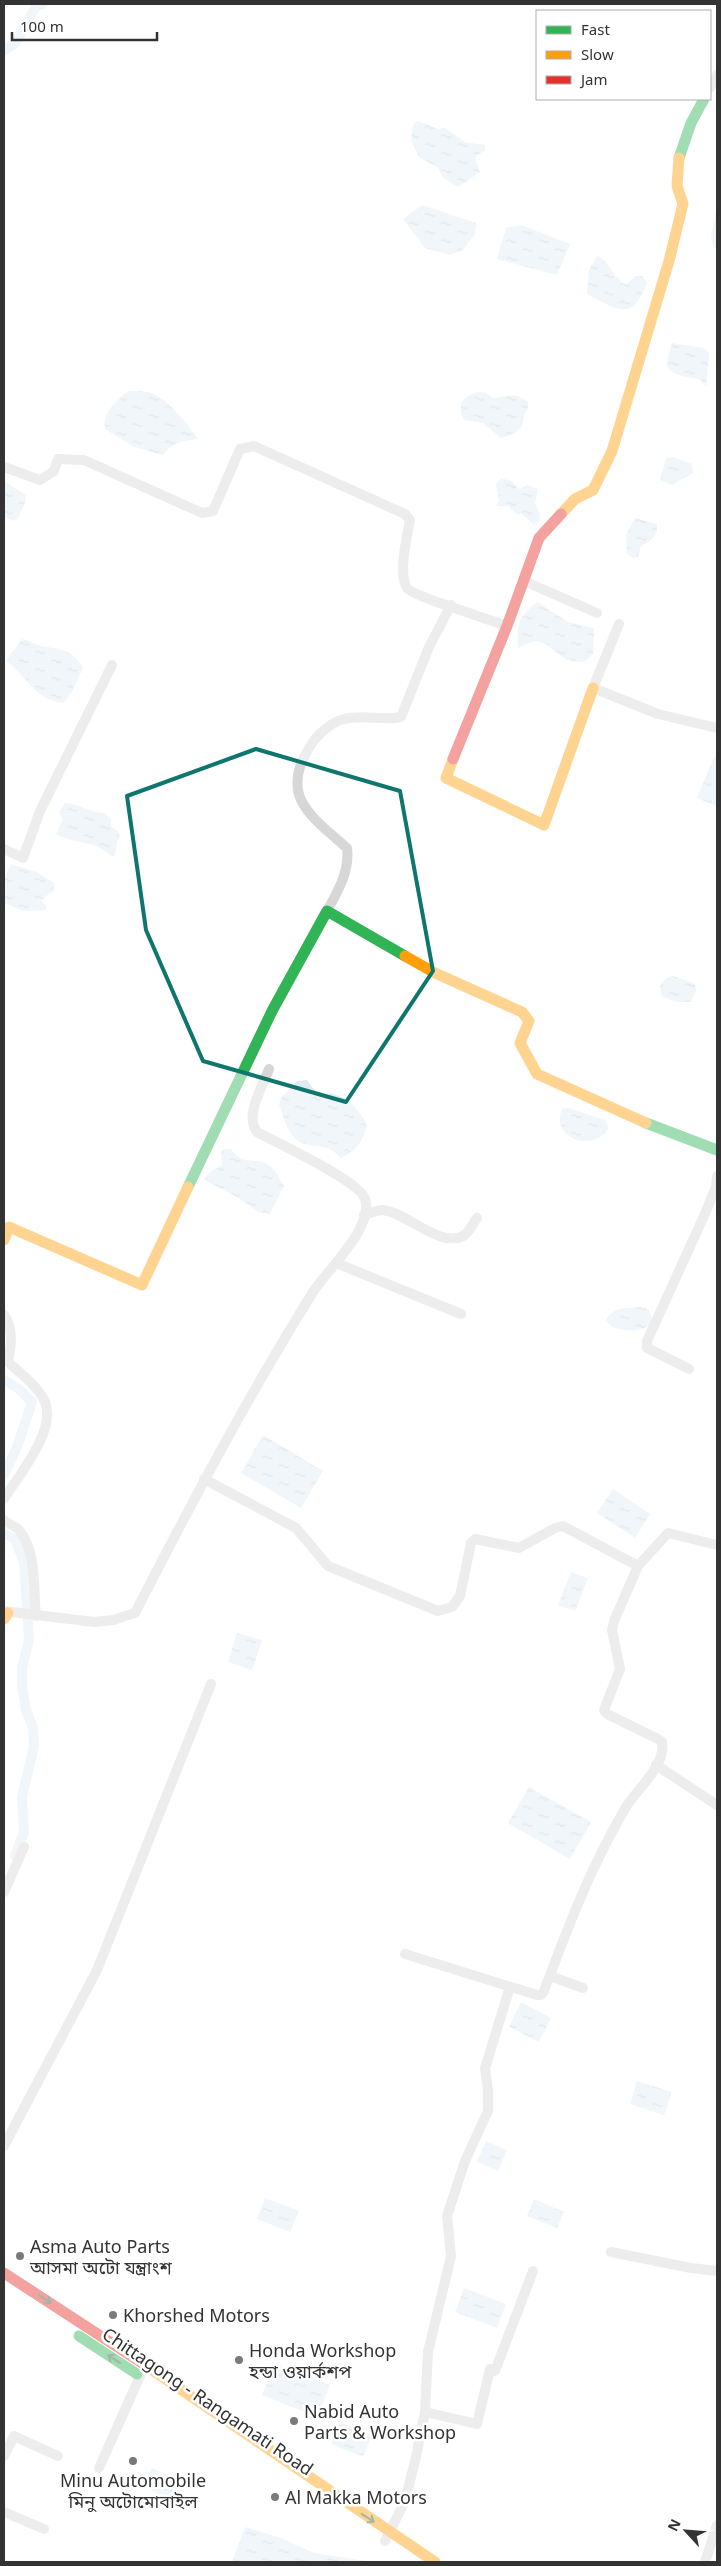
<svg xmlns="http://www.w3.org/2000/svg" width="721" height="2566" viewBox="0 0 721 2566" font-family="'Noto Sans','Noto Sans Bengali',sans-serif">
	<defs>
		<pattern id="water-ripples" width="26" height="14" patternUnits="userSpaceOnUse" patternTransform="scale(1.25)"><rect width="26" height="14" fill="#ddebf3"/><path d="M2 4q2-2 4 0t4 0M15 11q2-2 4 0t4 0" fill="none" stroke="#becad1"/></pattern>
	</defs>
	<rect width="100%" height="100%" fill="#fff"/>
	<g fill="url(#water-ripples)">
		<path d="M 418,121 L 438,129 L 445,128 L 465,142 L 485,145 L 485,150 L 475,157 L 480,172 L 458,187 L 443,178 L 438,168 L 419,157 L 411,141 L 413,125 Z"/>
		<path d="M 422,205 L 476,223 L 475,234 L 462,251 L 450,255 L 425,248 L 403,219 Z"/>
		<path d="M 717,206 L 717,249 L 713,247 L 711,236 Z"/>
		<path d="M 521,225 L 570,244 L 557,275 L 497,259 L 506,228 Z"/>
		<path d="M 597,256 C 611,261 612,279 626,284 L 636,276 L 642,276 L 647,282 C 633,323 618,310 587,294 L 589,270 Z"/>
		<path d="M 672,343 L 704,348 L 709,354 L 706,386 L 699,379 C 685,376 675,378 666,365 Z"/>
		<path d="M 128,391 C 137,391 147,390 156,395 C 170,403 189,425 198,439 C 183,441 172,442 163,455 L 134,447 L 105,429 C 103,412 115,402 128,391 Z"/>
		<path d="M 478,392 L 486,393 L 493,398 C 508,397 515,391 528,402 L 528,408 C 522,415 525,424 519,430 C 515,434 506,436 501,438 L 483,423 L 464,420 C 456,403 463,397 478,392 Z"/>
		<path d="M 673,457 L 692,464 L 693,473 L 672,485 L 660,480 L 666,458 Z"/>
		<path d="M 501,478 L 511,481 L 519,489 L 527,485 L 538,489 L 535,504 L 540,514 L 539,521 L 533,524 L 521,513 L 518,515 C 502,503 517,507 496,506 L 499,501 L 496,484 Z"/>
		<path d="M 4,481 L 26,495 L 25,503 L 18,519 L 13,521 L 4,516 Z"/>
		<path d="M 635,518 L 657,524 C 658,536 651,541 641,546 L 638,557 L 633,558 L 627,554 L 626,535 Z"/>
		<path d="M 537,602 L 568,622 L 594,628 L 593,654 L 584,662 C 578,661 569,662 564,658 C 544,645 544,634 518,648 C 518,622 517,618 537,602 Z"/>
		<path d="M 22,639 C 29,640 35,645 41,646 C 61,650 72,648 83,668 L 71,694 L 63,703 C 31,698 29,677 6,661 Z"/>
		<path d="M 714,757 L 717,758 L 717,806 L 697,798 Z"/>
		<path d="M 65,803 C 79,804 91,813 105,813 L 111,819 L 111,827 L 118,831 L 120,837 L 117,841 L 115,855 L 112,857 C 93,838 78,846 56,834 L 63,819 L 59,813 Z"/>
		<path d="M 11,864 L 36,872 L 54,883 L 54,890 L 41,900 L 46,906 L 46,910 L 24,911 L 4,903 L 4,879 Z"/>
		<path d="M 673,976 L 694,983 L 697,989 L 691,1002 L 676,1002 L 661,996 L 660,986 L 666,978 Z"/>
		<path d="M 307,1080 C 321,1102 323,1089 339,1096 C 352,1101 360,1113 367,1124 C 364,1140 356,1151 341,1158 C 323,1139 312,1152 296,1139 C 287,1132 283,1115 279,1104 L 281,1098 L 297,1081 Z"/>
		<path d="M 568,1108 L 605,1120 L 609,1128 C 592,1154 550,1138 562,1109 Z"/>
		<path d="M 224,1149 L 231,1149 C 244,1168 256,1155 270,1166 C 276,1170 280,1180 284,1186 L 270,1214 L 258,1212 L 237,1197 L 204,1180 L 210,1172 L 222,1165 L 221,1153 Z"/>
		<path d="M 640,1307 L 647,1308 C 667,1332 616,1338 606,1320 C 614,1306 626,1309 640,1307 Z"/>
		<path d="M 263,1435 L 323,1471 L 301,1508 L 241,1473 Z"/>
		<path d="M 613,1489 L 650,1514 L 635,1538 L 597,1513 Z"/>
		<path d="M 571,1572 L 588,1578 L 575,1611 L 558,1605 Z"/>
		<path d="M 237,1633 L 262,1640 L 252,1670 L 228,1662 Z"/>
		<path d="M 529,1787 L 591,1822 L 570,1859 L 508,1823 Z"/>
		<path d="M 521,2002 L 551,2018 L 539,2042 L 509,2027 Z"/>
		<path d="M 637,2081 L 672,2092 L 664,2115 L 630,2104 Z"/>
		<path d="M 486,2141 L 507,2150 L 498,2171 L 477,2162 Z"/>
		<path d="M 265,2198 L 299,2211 L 290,2232 L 257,2219 Z"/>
		<path d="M 534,2199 L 564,2212 L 557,2228 L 527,2216 Z"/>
		<path d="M 464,2288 L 506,2304 L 497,2328 L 455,2312 Z"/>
		<path d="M 275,2363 L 330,2385 L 317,2417 L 262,2395 Z"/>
		<path d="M 340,2422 L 372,2435 L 363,2457 L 331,2444 Z"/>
		<path d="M 152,2468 L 178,2480 L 169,2499 L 143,2486 Z"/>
		<path d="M 245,2527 L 281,2538 L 314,2553 L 373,2562 L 232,2562 Z"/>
	</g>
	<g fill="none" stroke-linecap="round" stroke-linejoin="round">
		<g stroke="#ddebf3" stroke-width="10">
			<path d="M 4,51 L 15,43 L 37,5 L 43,4"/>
			<path d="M 4,1380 L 19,1389 L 32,1402 L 17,1447 L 4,1475"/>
			<path d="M 4,1533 L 16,1540 L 24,1563 L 29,1640 L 22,1668 L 22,1686 L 26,1710 L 33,1728 L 34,1746 L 22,1797 L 24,1832 L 15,1856"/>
		</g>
		<g stroke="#d7d7d7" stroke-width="10">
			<path d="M 710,88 L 717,75"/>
			<path d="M 4,467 L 40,480 L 54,471 L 58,459 L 84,460 L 202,513 L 213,511 L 240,449 L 254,446 L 405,514 L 410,520 C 407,536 398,574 407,588 C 412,596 492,620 507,626"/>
			<path d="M 524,581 L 597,613"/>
			<path d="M 619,624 L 593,688 L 658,714 L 717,728"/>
			<path d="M 4,849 L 23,858 L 40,811 L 112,665"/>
			<path d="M 327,911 C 338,891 350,871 347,848 C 312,817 279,797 309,748 C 316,736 329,723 344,719 C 363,714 382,721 401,717 L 429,647 L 451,605"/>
			<path d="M 364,1215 C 370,1213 377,1210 383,1210 C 407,1213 440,1248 463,1236 C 469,1233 473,1223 477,1218"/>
			<path d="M 336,1263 L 461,1314"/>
			<path d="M 4,1315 C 14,1328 11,1347 8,1362 C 21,1374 37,1385 45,1402 C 57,1430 18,1476 4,1499"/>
			<path d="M 689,1369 L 647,1348 L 647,1341 L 704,1216 L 716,1187 L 717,1176"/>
			<path d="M 204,1479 L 296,1528 L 328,1566 L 438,1611 L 452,1607 L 460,1596 L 471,1543 L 475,1539 L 519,1548 L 555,1528 L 563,1526 L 638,1566"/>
			<path d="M 4,1520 C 8,1524 16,1526 20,1531 C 37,1554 33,1588 36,1616"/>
			<path d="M 4,1611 L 94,1622 L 113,1620 L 135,1613 C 191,1504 248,1396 313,1292 C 327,1270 374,1228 365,1199 C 360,1181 277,1143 257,1132 C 244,1116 263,1086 269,1069"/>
			<path d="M 656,1765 L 717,1805"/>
			<path d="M 4,1892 L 24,1847"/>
			<path d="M 405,1954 L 537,1995 L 541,1995 L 544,1991 C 568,1927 591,1866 626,1807 C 637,1789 666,1766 662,1742 L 658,1739 L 607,1714 L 604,1710 L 620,1669 L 612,1630 L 614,1621 L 638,1566 L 668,1533 L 717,1545"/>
			<path d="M 550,1976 L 583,1988"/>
			<path d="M 4,2146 L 97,1970 L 211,1684"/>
			<path d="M 611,2252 L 691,2268 L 717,2271"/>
			<path d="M 425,2412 L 477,2424 L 490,2369 L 495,2371 L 533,2271"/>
			<path d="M 4,2456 L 14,2436 L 58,2456"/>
			<path d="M 99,2468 L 140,2376"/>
			<path d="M 4,2512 L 44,2529"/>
			<path d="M 385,2541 L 405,2501 L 416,2457 L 425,2412 L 428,2352 L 451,2256 L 447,2216 L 465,2161 L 488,2111 L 488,2091 L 485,2068 L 510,1987"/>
			<path d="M 705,2562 L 717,2525"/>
		</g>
		<g stroke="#30b455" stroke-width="11">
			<path d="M 679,158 L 691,123 L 704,99"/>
			<path d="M 646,1123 L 717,1150"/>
			<path d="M 188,1187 L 272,1011 L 327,911 L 405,956"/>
			<path d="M 79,2336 L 137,2374"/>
		</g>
		<g stroke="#ff9f0a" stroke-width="11">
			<path d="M 561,514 L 575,499 L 593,490 L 612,451 L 669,261 L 683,204 L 677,186 L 679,158"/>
			<path d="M 453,759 L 446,778 L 544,825 L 593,688"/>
			<path d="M 405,956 L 435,973 L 522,1012 L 529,1021 L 520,1043 L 537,1074 L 646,1123"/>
			<path d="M 4,1240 L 9,1227 L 142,1285 L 188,1187"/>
			<path d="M 4,1619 L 8,1613"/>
			<path d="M 142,2363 L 435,2562"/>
		</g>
		<g stroke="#e5322d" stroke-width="11">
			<path d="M 453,759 L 507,626 L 539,538 L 561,514"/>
			<path d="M 4,2273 L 142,2363"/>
		</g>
	</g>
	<defs><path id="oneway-shaft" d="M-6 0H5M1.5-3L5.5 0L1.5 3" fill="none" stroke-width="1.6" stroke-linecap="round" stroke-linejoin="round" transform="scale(1.25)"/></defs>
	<g stroke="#32603f">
		<use href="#oneway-shaft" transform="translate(45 2299) rotate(32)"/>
		<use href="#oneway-shaft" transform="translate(114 2359) rotate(-147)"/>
		<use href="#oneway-shaft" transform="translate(368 2518) rotate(33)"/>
	</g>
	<path d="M0 0H721V2566H0ZM 256,749 L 400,791 L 433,971 L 346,1102 L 203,1061 L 146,930 L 127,796 Z" fill="#fff" fill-opacity=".55" fill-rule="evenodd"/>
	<path fill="none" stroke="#0f766e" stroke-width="4" stroke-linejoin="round" d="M 256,749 L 400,791 L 433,971 L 346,1102 L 203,1061 L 146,930 L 127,796 Z"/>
	<g fill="#7a7a7a" stroke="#fff" stroke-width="2">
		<circle cx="20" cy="2256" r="5"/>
		<circle cx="113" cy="2315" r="5"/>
		<circle cx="239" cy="2360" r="5"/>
		<circle cx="294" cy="2421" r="5"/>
		<circle cx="133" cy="2461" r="5"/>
		<circle cx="275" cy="2497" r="5"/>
	</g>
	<g text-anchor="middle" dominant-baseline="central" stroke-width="5" stroke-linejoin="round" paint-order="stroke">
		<g font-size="18" fill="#333" stroke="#fff" text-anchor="start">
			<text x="30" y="2246">Asma Auto Parts<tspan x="30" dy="21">আসমা অটো যন্ত্রাংশ</tspan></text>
			<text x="123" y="2315">Khorshed Motors</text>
			<text x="249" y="2350">Honda Workshop<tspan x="249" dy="21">হন্ডা ওয়ার্কশপ</tspan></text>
			<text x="304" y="2411">Nabid Auto<tspan x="304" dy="21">Parts &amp; Workshop</tspan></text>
			<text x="133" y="2480" text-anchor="middle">Minu Automobile<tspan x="133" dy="21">মিনু অটোমোবাইল</tspan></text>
			<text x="285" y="2497">Al Makka Motors</text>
		</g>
		<g font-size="18" fill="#333" stroke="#fff">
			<text transform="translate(208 2401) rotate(34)">Chittagong - Rangamati Road</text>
		</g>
	</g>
	<rect width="721" height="2566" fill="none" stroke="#333333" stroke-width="10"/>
	<rect x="536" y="10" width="175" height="90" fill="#ffffff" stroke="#adadad"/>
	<rect x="546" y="26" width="25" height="8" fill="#30b455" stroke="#adadad"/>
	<text x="581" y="35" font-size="15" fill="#333333">Fast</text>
	<rect x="546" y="51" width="25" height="8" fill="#ff9f0a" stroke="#adadad"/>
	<text x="581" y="60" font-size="15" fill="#333333">Slow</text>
	<rect x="546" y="76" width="25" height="8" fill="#e5322d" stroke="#adadad"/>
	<text x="581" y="85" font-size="15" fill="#333333">Jam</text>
	<g transform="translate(686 2531) rotate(296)" stroke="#ffffff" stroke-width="4" paint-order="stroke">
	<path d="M0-4L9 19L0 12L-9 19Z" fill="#333333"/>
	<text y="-8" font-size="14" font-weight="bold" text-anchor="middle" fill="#333333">N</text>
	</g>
	<path d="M12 32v8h145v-8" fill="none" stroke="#333333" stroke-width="2.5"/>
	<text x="20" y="32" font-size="15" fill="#333333" stroke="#ffffff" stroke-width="4" paint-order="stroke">100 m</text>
</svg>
